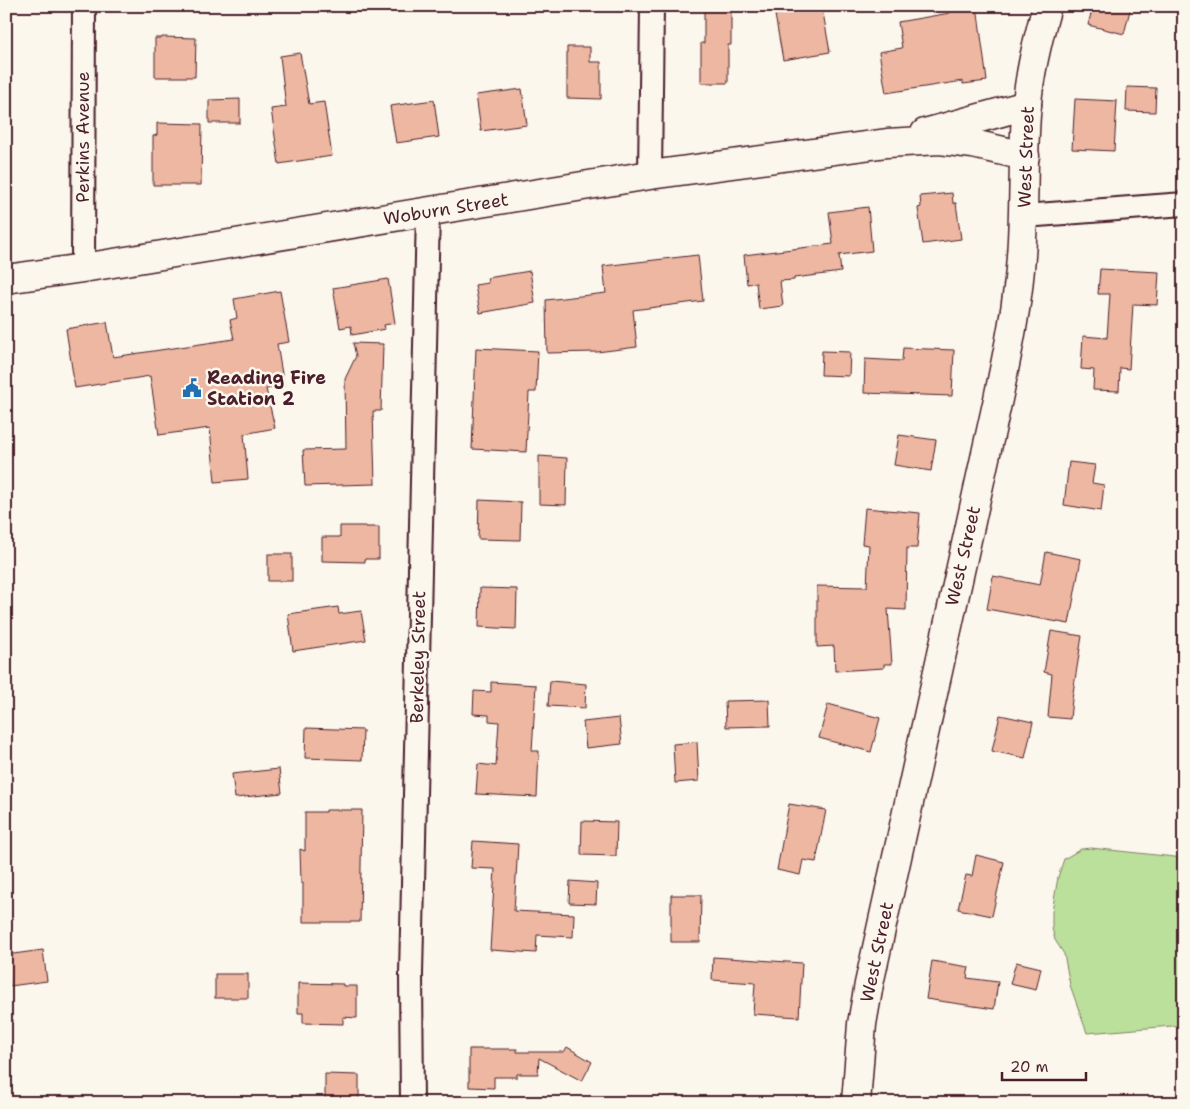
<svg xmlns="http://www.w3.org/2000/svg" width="1190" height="1109" viewBox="0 0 1190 1109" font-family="'Shantell Sans',sans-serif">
	<rect width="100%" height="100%" fill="#fbf7ec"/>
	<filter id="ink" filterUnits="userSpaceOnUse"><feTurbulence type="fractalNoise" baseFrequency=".02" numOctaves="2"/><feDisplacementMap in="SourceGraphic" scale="10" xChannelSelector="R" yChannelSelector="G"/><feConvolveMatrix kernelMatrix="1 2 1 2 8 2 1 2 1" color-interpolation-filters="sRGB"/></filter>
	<g filter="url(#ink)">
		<path fill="#bae09c" stroke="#828064" d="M 1091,848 L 1184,858 L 1184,1025 L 1087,1033 L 1070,985 L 1064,954 L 1055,940 L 1052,928 L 1052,912 L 1058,877 L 1064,859 L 1081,849 Z"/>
		<g fill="#edb7a1" stroke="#4a1f2b">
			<path d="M 704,6 L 731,6 L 731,45 L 728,45 L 728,83 L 701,83 L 701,43 L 704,43 Z"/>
			<path d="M 949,6 L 977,6 L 987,81 L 963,84 L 963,81 L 886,93 L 879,52 L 902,48 L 898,22 L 950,13 Z"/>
			<path d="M 1093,6 L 1131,6 L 1124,34 L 1088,25 Z"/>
			<path d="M 822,7 L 830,52 L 783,60 L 775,15 Z"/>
			<path d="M 162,37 L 196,38 L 195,77 L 155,77 L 155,38 L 162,38 Z"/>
			<path d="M 567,47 L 590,47 L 590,62 L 601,62 L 601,99 L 567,98 Z"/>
			<path d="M 300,53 L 309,104 L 324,102 L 332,156 L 279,164 L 271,109 L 286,107 L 280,56 Z"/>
			<path d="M 1127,87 L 1156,88 L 1155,112 L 1126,111 Z"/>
			<path d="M 522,89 L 527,125 L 481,131 L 476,95 Z"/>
			<path d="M 240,99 L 240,123 L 209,123 L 209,100 Z"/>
			<path d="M 1075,99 L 1117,101 L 1114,151 L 1072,149 Z"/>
			<path d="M 434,100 L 439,137 L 396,143 L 390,106 Z"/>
			<path d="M 157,123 L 202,124 L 201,185 L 153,185 L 153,136 L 157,135 Z"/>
			<path d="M 952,193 L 953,203 L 956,203 L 961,239 L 923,244 L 918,208 L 921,207 L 920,196 Z"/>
			<path d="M 868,207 L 872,251 L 839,255 L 841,272 L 794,278 L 794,280 L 780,281 L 783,306 L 759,309 L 756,283 L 747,284 L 744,255 L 833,244 L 829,212 Z"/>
			<path d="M 698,255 L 703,301 L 633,310 L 637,347 L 597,352 L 547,353 L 546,300 L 606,293 L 603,266 Z"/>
			<path d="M 1100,269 L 1159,272 L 1157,305 L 1133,304 L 1129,369 L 1120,368 L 1119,391 L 1093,390 L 1094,370 L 1081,369 L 1083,336 L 1107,338 L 1110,294 L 1098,294 Z"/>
			<path d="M 530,271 L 535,303 L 480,313 L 475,285 L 488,283 L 487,278 Z"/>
			<path d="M 388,279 L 395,323 L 384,325 L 385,329 L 352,335 L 351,326 L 340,328 L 333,288 Z"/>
			<path d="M 280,291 L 289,342 L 277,344 L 284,386 L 266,389 L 275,428 L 244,434 L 248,479 L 215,482 L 210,428 L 159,435 L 150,376 L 75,388 L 66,329 L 107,322 L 113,357 L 234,339 L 230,320 L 237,318 L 234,299 Z"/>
			<path d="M 353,343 L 383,344 L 381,411 L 373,411 L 375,484 L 305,486 L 303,450 L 346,449 L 345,379 L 356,356 Z"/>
			<path d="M 476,348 L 538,351 L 536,392 L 529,392 L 526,452 L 472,449 Z"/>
			<path d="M 903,348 L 954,350 L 952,396 L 864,393 L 865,359 L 902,361 Z"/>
			<path d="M 822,351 L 850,352 L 849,376 L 821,375 Z"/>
			<path d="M 899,435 L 936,440 L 931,471 L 894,465 Z"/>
			<path d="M 539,456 L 567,458 L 566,505 L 539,504 Z"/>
			<path d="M 1069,462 L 1095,465 L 1092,483 L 1104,485 L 1101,511 L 1064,505 Z"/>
			<path d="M 479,500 L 521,502 L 520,540 L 478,539 Z"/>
			<path d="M 865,508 L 920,513 L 917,548 L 907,548 L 906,610 L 888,609 L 892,664 L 884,664 L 884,668 L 835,671 L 834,646 L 817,647 L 817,586 L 867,587 L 869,545 L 862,544 Z"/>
			<path d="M 340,526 L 366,526 L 366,527 L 379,527 L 379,559 L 365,559 L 365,562 L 322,561 L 322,537 L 340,537 Z"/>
			<path d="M 1046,552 L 1081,559 L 1069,624 L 987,609 L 993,576 L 1040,585 Z"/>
			<rect x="268" y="554" width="24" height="27"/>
			<path d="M 480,588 L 517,589 L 516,629 L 479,627 Z"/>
			<path d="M 338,607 L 339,614 L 361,611 L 366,640 L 293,651 L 288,614 Z"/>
			<path d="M 1051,631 L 1082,636 L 1072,699 L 1070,719 L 1048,717 L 1052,674 L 1044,672 Z"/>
			<path d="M 550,681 L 586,684 L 585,708 L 548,706 Z"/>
			<path d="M 491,682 L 536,685 L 532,751 L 539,751 L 537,797 L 476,794 L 478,764 L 496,766 L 499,722 L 489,721 L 489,715 L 473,714 L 474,691 L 491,692 Z"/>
			<path d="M 769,700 L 770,726 L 726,727 L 725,701 Z"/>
			<path d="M 828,704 L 880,718 L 871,752 L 819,738 Z"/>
			<path d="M 1000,715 L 1033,722 L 1025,758 L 992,751 Z"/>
			<path d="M 619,718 L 622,744 L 586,748 L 583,722 Z"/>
			<path d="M 306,728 L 363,730 L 362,760 L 305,758 Z"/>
			<path d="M 697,742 L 699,781 L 675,783 L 673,744 Z"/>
			<path d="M 279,769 L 282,793 L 235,798 L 232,774 Z"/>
			<path d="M 789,804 L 826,810 L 816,862 L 803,860 L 800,875 L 777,870 Z"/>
			<path d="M 326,810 L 362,810 L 360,922 L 303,922 L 303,883 L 301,883 L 300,849 L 305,851 L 305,812 L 326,812 Z"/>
			<path d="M 582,821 L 617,822 L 616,856 L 581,855 Z"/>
			<path d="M 473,841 L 518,844 L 514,911 L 574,914 L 573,937 L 537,935 L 536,953 L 490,950 L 495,869 L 471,868 Z"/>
			<path d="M 976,855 L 1004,862 L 992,916 L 958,909 L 966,875 L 972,876 Z"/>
			<path d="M 570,881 L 597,883 L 596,904 L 569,903 Z"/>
			<path d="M 671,895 L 701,895 L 700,942 L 671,942 Z"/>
			<path d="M 43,950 L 47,981 L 10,986 L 6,955 Z"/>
			<path d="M 713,957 L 802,963 L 799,1017 L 753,1014 L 755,983 L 712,980 Z"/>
			<path d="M 932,961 L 969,967 L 967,978 L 998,982 L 994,1009 L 926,999 Z"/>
			<path d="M 1016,962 L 1041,968 L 1036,990 L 1010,984 Z"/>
			<rect x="215" y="974" width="33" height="24"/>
			<path d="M 298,983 L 343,984 L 343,986 L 357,986 L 357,1018 L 343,1017 L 343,1024 L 303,1023 L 303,1013 L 298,1013 Z"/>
			<path d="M 567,1047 L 592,1062 L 582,1081 L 539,1058 L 538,1074 L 517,1074 L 517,1077 L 494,1077 L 494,1088 L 469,1087 L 469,1049 L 517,1049 L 517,1052 L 564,1052 Z"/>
			<path d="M 325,1074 L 359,1075 L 359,1103 L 325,1103 Z"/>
		</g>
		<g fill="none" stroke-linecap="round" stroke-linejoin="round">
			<g stroke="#4a1f2b" stroke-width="26">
				<g id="minor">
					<path d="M 650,175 L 652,6"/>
					<path d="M 1024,216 L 1184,204"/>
					<path d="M 83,268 L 84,6"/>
					<path d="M 412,1103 L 411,974 L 428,212"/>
				</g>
			</g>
			<g stroke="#4a1f2b" stroke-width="31">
				<g id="tertiary">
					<path d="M 925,133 L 1027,105"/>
					<path d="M 6,279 L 83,268 L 650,175 L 887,143 L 940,140 L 973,144 L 1025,156"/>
				</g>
			</g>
			<g stroke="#4a1f2b" stroke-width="31">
				<path id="secondary" d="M 856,1103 L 862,1024 L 869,984 L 998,399 C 1008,351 1018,304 1021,256 C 1025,205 1022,154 1027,103 C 1030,70 1038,38 1047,6"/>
			</g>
			<use href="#minor" stroke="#fbf7ec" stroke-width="22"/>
			<use href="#tertiary" stroke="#fbf7ec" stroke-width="28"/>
			<use href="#secondary" stroke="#fbf7ec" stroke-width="28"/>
		</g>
	</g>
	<defs>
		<g id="civic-bare" transform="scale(1.5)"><path d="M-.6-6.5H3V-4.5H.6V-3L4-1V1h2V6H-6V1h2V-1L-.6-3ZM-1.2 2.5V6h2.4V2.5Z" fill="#1f6fb2" stroke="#fbf7ec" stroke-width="2.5" paint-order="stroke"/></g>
	</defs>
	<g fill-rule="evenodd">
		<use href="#civic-bare" x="192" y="388"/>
	</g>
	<g text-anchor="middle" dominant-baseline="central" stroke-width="5" stroke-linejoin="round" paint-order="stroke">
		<g font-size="18" fill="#4a1f2b" stroke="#fbf7ec">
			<text transform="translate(83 137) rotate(-90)">Perkins Avenue</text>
			<text transform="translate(1026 157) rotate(-88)">West Street</text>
			<text transform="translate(446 209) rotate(-9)">Woburn Street</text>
			<text transform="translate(963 556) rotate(-77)">West Street</text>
			<text transform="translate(418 657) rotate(-89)">Berkeley Street</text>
			<text transform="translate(877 952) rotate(-78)">West Street</text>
		</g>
		<g font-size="18" font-weight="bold" fill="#4a1f2b" stroke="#fbf7ec" text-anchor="start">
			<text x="207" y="378">Reading Fire<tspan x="207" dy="21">Station 2</tspan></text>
		</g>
	</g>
	<rect width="1190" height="1109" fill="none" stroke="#fbf7ec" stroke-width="25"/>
	<rect x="12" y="12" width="1165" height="1084" fill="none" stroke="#4a1f2b" stroke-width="2" filter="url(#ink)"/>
	<path d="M1002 1072v8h84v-8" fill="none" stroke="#4a1f2b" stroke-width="2.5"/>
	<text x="1010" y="1072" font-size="15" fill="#4a1f2b" stroke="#fbf7ec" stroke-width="4" paint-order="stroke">20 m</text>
</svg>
